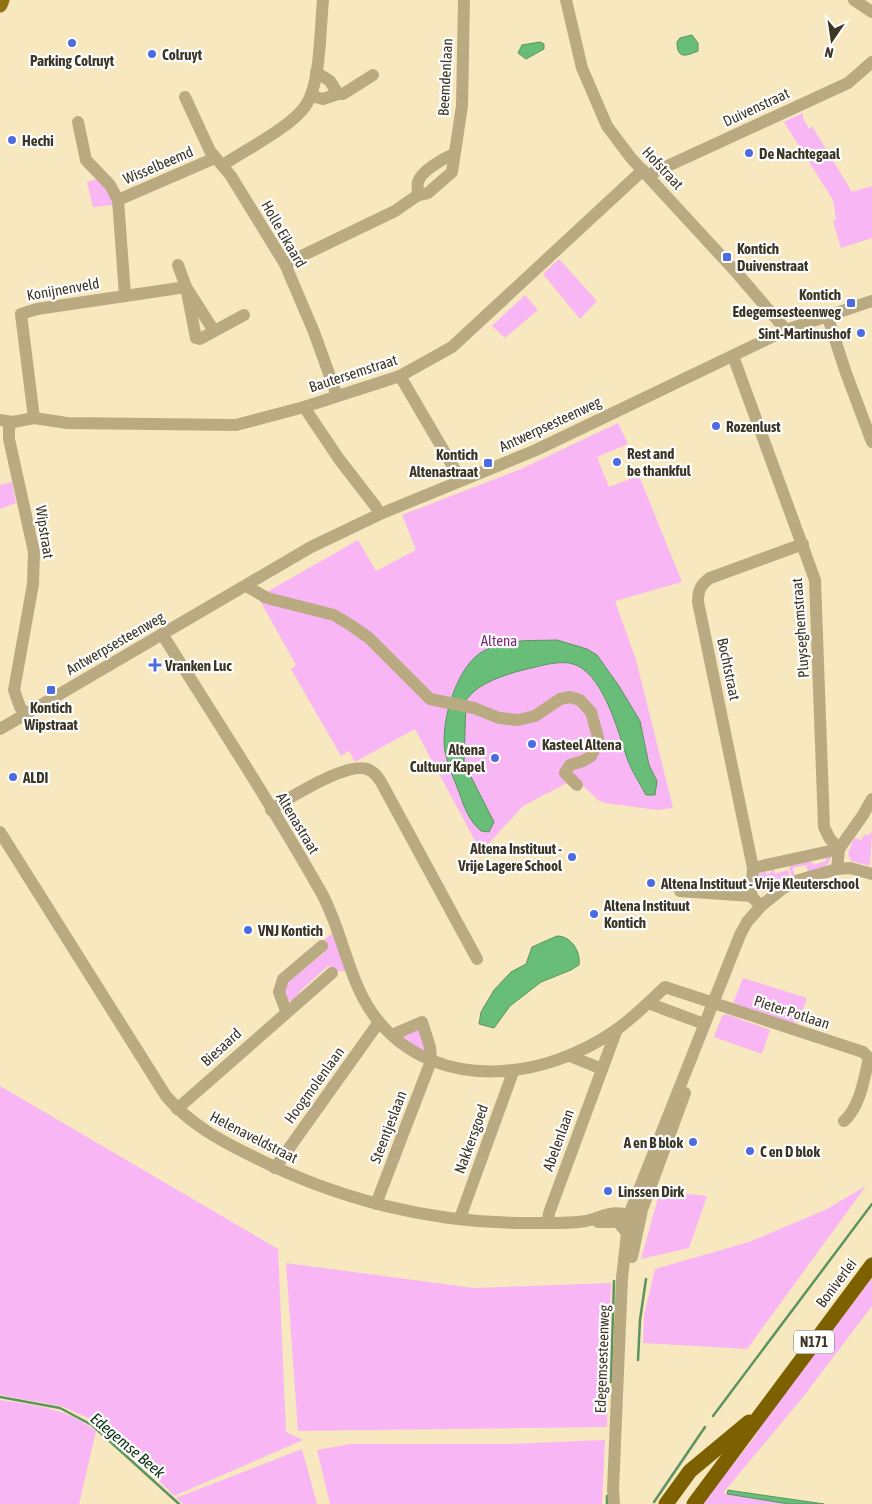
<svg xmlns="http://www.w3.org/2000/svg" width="872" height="1504" viewBox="0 0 872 1504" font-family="'Asap Condensed',sans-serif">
	<rect width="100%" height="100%" fill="#f7e8c0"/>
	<g fill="#f8b7f4">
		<path d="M 803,113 L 803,118 L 809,129 L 812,126 L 852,192 L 872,186 L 872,238 L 841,248 L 833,221 L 836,220 L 833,200 L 784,122 Z"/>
		<path d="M 97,179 L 108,188 L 113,205 L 93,207 L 87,182 Z"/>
		<path d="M 559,259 L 597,301 L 580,319 L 543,274 Z"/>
		<path d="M 525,295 L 538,310 L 505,338 L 492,326 Z"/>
		<path d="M 618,423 L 628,444 L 597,457 L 609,487 L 639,476 L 682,582 L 615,601 L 636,660 L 673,808 L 657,810 L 605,803 L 598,800 L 581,784 L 567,783 L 523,806 L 481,852 L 415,729 L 355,762 L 349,751 L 341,756 L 291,669 L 296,665 L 258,597 L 358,540 L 376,571 L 416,550 L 402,515 L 521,469 Z"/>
		<path d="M 12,482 L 16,503 L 0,509 L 0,485 Z"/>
		<path d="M 872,831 L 870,866 L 851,861 L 848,853 L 854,838 L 861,840 L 865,834 L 868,836 Z"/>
		<path d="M 824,854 L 832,856 L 826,867 L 808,872 L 806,865 L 793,868 L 795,876 L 792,877 L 788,862 L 811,859 L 813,865 L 826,861 Z"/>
		<path d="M 773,868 L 775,874 L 788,870 L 790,877 L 772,888 L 770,886 L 766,889 L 755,889 L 757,874 L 765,871 L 766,874 L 771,873 L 771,869 Z"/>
		<path d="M 333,933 L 346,971 L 335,971 L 328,966 L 299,992 L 299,996 L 291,1001 C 283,999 285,990 285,984 L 324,953 L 325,949 L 320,943 Z"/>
		<path d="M 743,978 L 807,998 L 798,1023 L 787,1022 L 733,1003 Z"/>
		<path d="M 726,1014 L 770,1030 L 762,1054 L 714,1037 L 722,1016 Z"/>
		<path d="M 415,1029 L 419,1030 L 425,1048 L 422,1052 L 401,1035 Z"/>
		<path d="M 0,1086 L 278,1249 L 286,1432 L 303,1440 L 174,1496 L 104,1425 L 61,1406 L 0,1395 Z"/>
		<path d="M 866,1186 L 747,1349 L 643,1343 L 644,1316 L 655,1269 L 749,1242 L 825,1210 Z"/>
		<path d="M 660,1191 L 707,1196 L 689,1248 L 641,1259 Z"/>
		<path d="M 286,1263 L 474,1288 L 611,1283 L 607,1427 L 298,1431 Z"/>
		<path d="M 872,1278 L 872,1306 L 803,1397 L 723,1493 L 789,1504 L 702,1504 L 756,1435 L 763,1422 Z"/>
		<path d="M 0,1400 C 34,1405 69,1409 96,1431 L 79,1504 L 0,1504 Z"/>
		<path d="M 605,1440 L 602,1504 L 330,1504 L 317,1450 L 350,1444 L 506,1444 Z"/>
		<path d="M 302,1449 L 317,1504 L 183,1504 L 176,1498 Z"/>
	</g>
	<g fill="#68bd78" stroke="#5b945f">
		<path d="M 692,35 L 698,43 L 698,51 C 688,55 677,61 677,42 L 680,38 Z"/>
		<path d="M 540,42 L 544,44 L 544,49 L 526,59 L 518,53 L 522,45 Z"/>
		<path d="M 557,640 L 587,649 L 597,655 L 619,686 L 640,721 L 649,765 L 657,781 L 655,795 L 646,795 C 640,784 633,773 628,761 C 619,735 603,668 569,663 C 554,661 537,667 523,670 C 504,675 478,683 466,700 L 464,763 L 494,822 L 489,832 L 481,831 C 469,821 464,807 459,792 C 454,779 448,766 445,752 C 440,725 455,671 479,654 C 501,638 530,641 557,640 Z"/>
		<path d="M 557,936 C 571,936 581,951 579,965 L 571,970 L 541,982 L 510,1006 L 494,1028 L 479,1024 L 481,1012 L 494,990 L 511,972 L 526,964 L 532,947 Z"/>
		<path d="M 728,1490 L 734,1491 L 824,1504 L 789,1504 L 727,1494 Z"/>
	</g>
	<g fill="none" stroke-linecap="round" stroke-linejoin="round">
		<g stroke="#5b945f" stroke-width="2.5">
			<path d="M 638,1360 L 640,1320 L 646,1279"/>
			<path d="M 611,1382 L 614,1281"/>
			<path d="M 0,1397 L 60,1408 L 92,1425 L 179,1504"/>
			<path d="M 713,1416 L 872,1204"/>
			<path d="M 654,1502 L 705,1427"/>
			<path d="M 607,1504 L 607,1496"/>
		</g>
		<g stroke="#baaa81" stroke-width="12">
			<path d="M 566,0 L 582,68 L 607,126 L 631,158 L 736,272 L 786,330"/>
			<path d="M 854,0 L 872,12"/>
			<path d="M 338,94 L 343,94 L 373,75"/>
			<path d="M 311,96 L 323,99 L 338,94 L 330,81 L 316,72"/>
			<path d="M 185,97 L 210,151 L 231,176 L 285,264 L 314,332 L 337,396"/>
			<path d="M 78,122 L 86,160 L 110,185 L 118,200"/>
			<path d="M 223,165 C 245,150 293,126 306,105 C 321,82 320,28 323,0"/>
			<path d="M 648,175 L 848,83 L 872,62"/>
			<path d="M 418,195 C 418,191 417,186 418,182 C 421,171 444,158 454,154"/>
			<path d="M 285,264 L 395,211 L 418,195 L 428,193 L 452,172 L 462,106 L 464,0"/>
			<path d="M 178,265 L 186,287 L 214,331"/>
			<path d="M 186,287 L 196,338 L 200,339 L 244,315"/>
			<path d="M 125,295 L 118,200 L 215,158"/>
			<path d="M 827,315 L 846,373 L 872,442"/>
			<path d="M 733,356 L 815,580 L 824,827 L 830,839 L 839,849"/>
			<path d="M 400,376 L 458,475"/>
			<path d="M 304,407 L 339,459 L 376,507"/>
			<path d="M 34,418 L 21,314 L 37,309 L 186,287"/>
			<path d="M 0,420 L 13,422 L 34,418 L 67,423 L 236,425 L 304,407 L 400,376 L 452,347 L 643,170"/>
			<path d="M 13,422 L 9,427 L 9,439 L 34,552 L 33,584 L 14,690 L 20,707 L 25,714"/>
			<path d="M 246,586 L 267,598 L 334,615 L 352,626 L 369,638 L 430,699 L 474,708 L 499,718 L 518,720 L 535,716 L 560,699 L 570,697 L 580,700 L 591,712 L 598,737 L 597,744 L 591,756 L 583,761 L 570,765 L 565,773 L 577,785"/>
			<path d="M 162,634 C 216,719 271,804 321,892 C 344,933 348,985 379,1022 C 440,1094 546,1079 616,1030 C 633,1018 649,1002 665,987 L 863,1052 L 869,1058 C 864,1079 860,1107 844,1121"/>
			<path d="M 0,729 L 311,547 L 380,514 L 536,450 L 786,330 L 872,301"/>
			<path d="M 271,810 C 289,798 346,762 367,769 C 373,771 378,777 381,782 L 477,959"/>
			<path d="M 0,832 L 166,1096 C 190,1124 219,1140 252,1156 C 336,1199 430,1223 525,1223 C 544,1223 566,1224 586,1221 C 604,1217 609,1210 629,1215"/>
			<path d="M 753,868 L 698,602 C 698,591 700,585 710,578 L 803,544"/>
			<path d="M 837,869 L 839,849 L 863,815 L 872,799"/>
			<path d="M 679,885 L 680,891 L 751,896 L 756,901"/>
			<path d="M 751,896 L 753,868 L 839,849"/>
			<path d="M 648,1003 L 704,1024"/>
			<path d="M 286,1011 L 279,992 L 283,979 L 322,946"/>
			<path d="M 570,1056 L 602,1069"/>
			<path d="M 177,1109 L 332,973"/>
			<path d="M 275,1168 L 379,1022"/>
			<path d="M 376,1204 L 431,1061 L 430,1047 L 422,1022 L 392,1035"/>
			<path d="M 460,1218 L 513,1072"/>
			<path d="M 548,1222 L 549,1213 L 617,1029"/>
			<path d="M 598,1222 L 618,1222 L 627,1233"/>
			<path d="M 632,1257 L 642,1210 L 685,1093"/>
			<path d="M 614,1504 L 613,1490 L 622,1278 L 629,1215 L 740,935 L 747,922 L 761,906 L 782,889 L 799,880 L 837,869 L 850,868 L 872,874"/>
		</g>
		<path stroke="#917316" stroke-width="15" d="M 0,5 L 2,0"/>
		<g stroke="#7d6101" stroke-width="15">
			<path d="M 666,1504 L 690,1471 L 749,1422"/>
			<path d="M 694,1504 L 872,1265"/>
		</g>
	</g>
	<g fill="#4d6ce0" stroke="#fff" stroke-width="2">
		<circle cx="72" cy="43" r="5"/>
		<circle cx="152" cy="54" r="5"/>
		<circle cx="12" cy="140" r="5"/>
		<circle cx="749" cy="153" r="5"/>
		<rect x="722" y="252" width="10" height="10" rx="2.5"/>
		<rect x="846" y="298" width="10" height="10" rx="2.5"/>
		<circle cx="861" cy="333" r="5"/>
		<circle cx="716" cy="426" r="5"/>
		<circle cx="617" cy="462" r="5"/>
		<rect x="483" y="458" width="10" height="10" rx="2.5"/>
		<path d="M152.5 657.5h5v5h5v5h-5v5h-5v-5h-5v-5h5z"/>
		<rect x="46" y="685" width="10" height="10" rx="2.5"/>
		<circle cx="532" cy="744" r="5"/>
		<circle cx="495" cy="758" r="5"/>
		<circle cx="13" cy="777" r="5"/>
		<circle cx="572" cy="857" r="5"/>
		<circle cx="651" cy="883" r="5"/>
		<circle cx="594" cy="914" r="5"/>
		<circle cx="248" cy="930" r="5"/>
		<circle cx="693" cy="1142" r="5"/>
		<circle cx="750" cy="1151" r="5"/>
		<circle cx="608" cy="1191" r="5"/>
	</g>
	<g text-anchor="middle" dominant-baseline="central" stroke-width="4.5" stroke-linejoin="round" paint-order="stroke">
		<rect fill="#fff" stroke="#767267" stroke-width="1" x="794" y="1330.5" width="40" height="23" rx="4"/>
		<g font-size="14" font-weight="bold" fill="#3c3626">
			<text x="814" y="1342">N171</text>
		</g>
		<g font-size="15" font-weight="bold" fill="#3c3626" stroke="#fff" text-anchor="start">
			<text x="162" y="54">Colruyt</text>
			<text x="72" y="60" text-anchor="middle">Parking Colruyt</text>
			<text x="22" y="140">Hechi</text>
			<text x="759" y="153">De Nachtegaal</text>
			<text x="737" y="248">Kontich<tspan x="737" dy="17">Duivenstraat</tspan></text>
			<text x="841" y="294" text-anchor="end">Kontich<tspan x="841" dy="17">Edegemsesteenweg</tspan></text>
			<text x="851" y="333" text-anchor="end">Sint-Martinushof</text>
			<text x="726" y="426">Rozenlust</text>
			<text x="627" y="453">Rest and<tspan x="627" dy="17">be thankful</tspan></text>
			<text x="478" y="454" text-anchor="end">Kontich<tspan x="478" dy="17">Altenastraat</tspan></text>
			<text x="165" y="665">Vranken Luc</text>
			<text x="51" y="707" text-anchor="middle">Kontich<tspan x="51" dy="17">Wipstraat</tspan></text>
			<text x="542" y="744">Kasteel Altena</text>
			<text x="485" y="749" text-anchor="end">Altena<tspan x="485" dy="17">Cultuur Kapel</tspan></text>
			<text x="23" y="777">ALDI</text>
			<text x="562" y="848" text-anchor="end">Altena Instituut -<tspan x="562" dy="17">Vrije Lagere School</tspan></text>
			<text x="661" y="883">Altena Instituut - Vrije Kleuterschool</text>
			<text x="604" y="905">Altena Instituut<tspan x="604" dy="17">Kontich</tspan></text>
			<text x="258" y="930">VNJ Kontich</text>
			<text x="683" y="1142" text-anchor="end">A en B blok</text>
			<text x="760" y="1151">C en D blok</text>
			<text x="618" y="1191">Linssen Dirk</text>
		</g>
		<g font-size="15" fill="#3c3626" stroke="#fff">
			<text transform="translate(445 77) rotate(-87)">Beemdenlaan</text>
			<text transform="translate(756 107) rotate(-25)">Duivenstraat</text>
			<text transform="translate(158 165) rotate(-23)">Wisselbeemd</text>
			<text transform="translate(663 168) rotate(47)">Hofstraat</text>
			<text transform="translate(284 234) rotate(60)">Holle Eikaard</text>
			<text transform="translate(63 289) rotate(-10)">Konijnenveld</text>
			<text transform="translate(353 373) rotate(-18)">Bautersemstraat</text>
			<text transform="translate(550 424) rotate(-25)">Antwerpsesteenweg</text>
			<text transform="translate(45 532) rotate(81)">Wipstraat</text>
			<text transform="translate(800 628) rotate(-94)">Pluyseghemstraat</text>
			<text transform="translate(115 643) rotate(-30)">Antwerpsesteenweg</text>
			<text transform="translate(729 669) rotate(78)">Bochtstraat</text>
			<text transform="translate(298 823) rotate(59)">Altenastraat</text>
			<text transform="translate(792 1012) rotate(18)">Pieter Potlaan</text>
			<text transform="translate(221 1047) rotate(-42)">Biesaard</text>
			<text transform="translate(314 1085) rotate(-54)">Hoogmolenlaan</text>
			<text transform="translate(388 1127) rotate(-69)">Steentjeslaan</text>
			<text transform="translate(254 1137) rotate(27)">Helenaveldstraat</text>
			<text transform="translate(471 1139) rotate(-70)">Nakkersgoed</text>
			<text transform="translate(558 1140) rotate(-70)">Abelenlaan</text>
			<text transform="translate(836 1283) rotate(-53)">Boniverlei</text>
			<text transform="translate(602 1359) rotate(-88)">Edegemsesteenweg</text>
		</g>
		<g font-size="15" fill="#7d267c" stroke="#fff">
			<text x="499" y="640">Altena</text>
		</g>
		<g font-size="16" font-style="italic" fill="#0e3217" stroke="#fff">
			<text transform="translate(128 1445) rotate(40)">Edegemse Beek</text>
		</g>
	</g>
	<g transform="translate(832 40) rotate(193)" stroke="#ffffff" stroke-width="4" paint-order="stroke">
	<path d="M0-4L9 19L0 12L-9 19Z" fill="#3c3626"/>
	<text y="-8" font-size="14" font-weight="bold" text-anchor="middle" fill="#3c3626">N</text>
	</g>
</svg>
